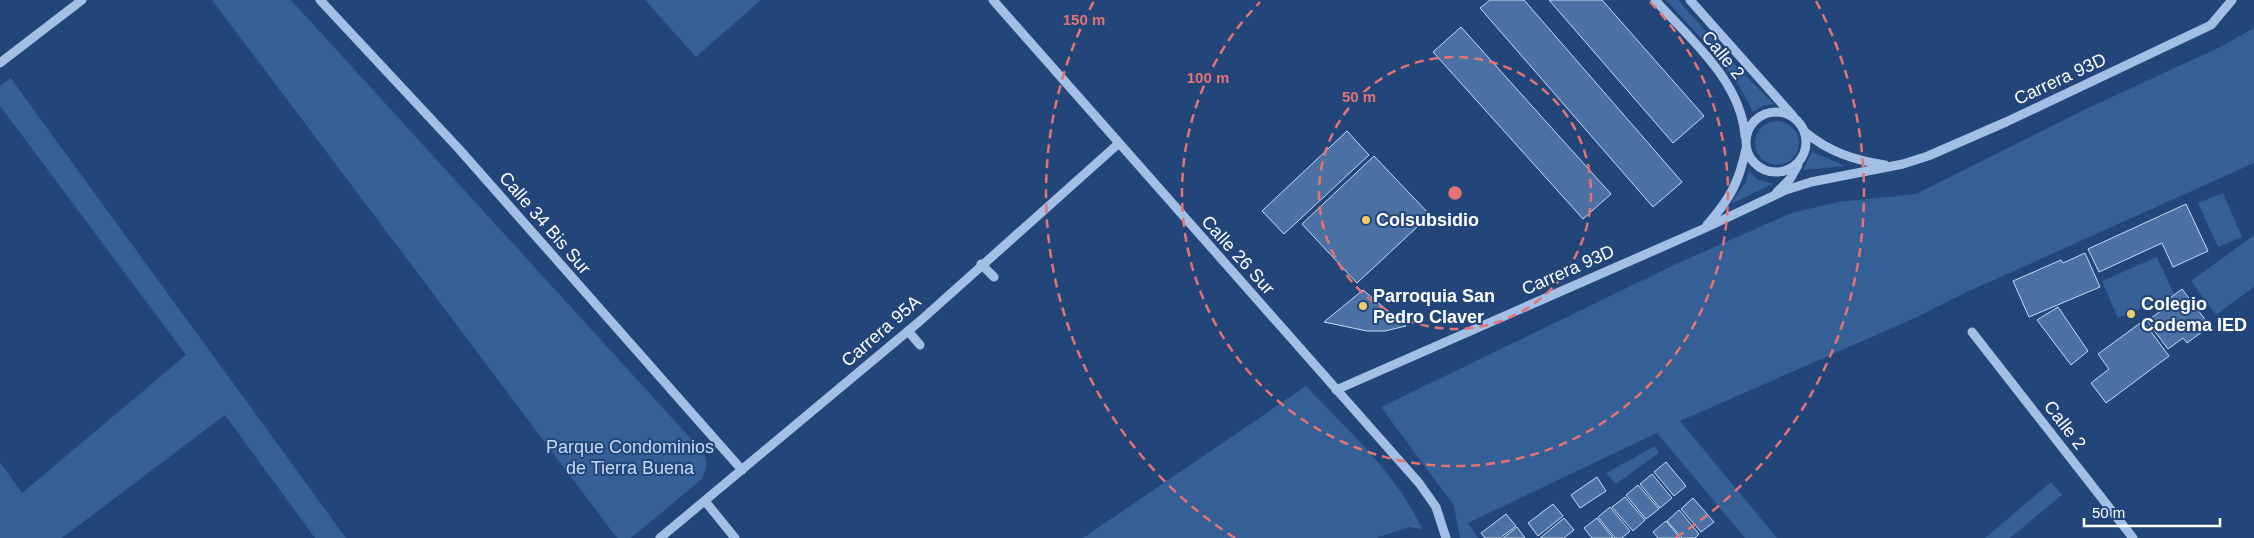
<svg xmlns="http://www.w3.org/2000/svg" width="2254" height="538" viewBox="0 0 2254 538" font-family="Arial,sans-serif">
	<rect width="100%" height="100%" fill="#22457a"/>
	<g fill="#355f97">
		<path d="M 212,0 L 291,0 L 704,453 L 707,465 L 702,479 L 631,538 L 617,538 Z"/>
		<path d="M 645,0 L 761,0 L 696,57 Z"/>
		<path d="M 1666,0 L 1678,0 L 1740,70 L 1774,104 L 1763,106 L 1753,112 C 1734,69 1697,35 1666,0 Z"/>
		<path d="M 2254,28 L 2254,163 L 1967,292 L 1915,318 L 1680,421 L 1777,538 L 1745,538 L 1657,433 L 1468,523 L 1478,538 L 1460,538 L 1454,506 L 1381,407 L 1676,264 L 1791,213 L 1838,202 L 1916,194 L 2084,110 L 2220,47 Z"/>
		<path d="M 11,78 L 23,95 L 346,538 L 315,538 L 225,415 L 62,538 L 0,538 L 0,462 L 22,493 L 186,355 L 0,106 L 0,86 Z"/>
		<circle cx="1777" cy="143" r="22"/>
		<path d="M 1812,152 L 1846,166 L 1803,170 Z"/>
		<path d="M 1749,171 L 1757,179 L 1773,184 L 1731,204 L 1746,181 Z"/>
		<path d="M 2223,193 L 2242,237 L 2218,247 L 2198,203 Z"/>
		<path d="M 2254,235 L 2254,287 L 2216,315 L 2191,281 Z"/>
		<path d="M 2157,257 L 2174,294 L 2118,318 L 2102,281 Z"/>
		<path d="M 1306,386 C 1347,430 1397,473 1422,529 L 1409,527 L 1376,538 L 1083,538 Z"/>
		<path d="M 1655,446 L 1659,453 L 1616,484 L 1606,473 Z"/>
		<path d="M 2051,482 L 2062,495 L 2010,538 L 1985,538 Z"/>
	</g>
	<g fill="#4b70a3" stroke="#c7daf4">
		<path d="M 1490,0 L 1524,0 L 1682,182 L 1653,207 L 1480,8 Z"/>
		<path d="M 1549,0 L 1602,0 L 1704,116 L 1673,143 Z"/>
		<path d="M 1461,27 L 1611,194 L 1583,219 L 1433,52 Z"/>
		<path d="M 1347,131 L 1369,155 L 1284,234 L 1262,211 Z"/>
		<path d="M 1374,156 L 1430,215 L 1357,283 L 1302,224 Z"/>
		<path d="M 2186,204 L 2208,251 L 2173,267 L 2162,243 L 2099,272 L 2088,249 Z"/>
		<path d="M 2085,253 L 2100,287 L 2029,317 L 2013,281 L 2061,260 L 2063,263 Z"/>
		<path d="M 2182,289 L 2210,326 L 2187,343 L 2183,338 L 2168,349 L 2147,321 L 2169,305 L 2166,301 Z"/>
		<path d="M 1363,290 L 1406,326 L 1385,331 L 1367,331 L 1324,322 Z"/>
		<path d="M 2058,307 L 2088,351 L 2071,365 L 2037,320 Z"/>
		<path d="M 2143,321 L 2169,356 L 2106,403 L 2091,383 L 2109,369 L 2098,354 Z"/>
		<path d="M 1666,462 L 1686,486 L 1674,496 L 1654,472 Z"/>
		<path d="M 1652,474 L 1672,498 L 1660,508 L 1640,484 Z"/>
		<path d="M 1597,477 L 1606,491 L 1580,508 L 1571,495 Z"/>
		<path d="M 1638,485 L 1659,509 L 1646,519 L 1626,495 Z"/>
		<path d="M 1625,497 L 1645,520 L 1633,531 L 1612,507 Z"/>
		<path d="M 1693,498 L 1714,522 L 1701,532 L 1681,509 Z"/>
		<path d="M 1553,504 L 1563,516 L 1538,536 L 1528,523 Z"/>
		<path d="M 1610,507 L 1630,531 L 1622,538 L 1615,538 L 1598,517 Z"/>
		<path d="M 1679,510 L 1699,534 L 1695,538 L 1682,538 L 1667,521 Z"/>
		<path d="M 1506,514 L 1516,526 L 1500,538 L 1485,538 L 1481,533 Z"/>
		<path d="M 1564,518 L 1574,530 L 1564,538 L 1540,538 Z"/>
		<path d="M 1597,518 L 1613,538 L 1592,538 L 1584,528 Z"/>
		<path d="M 1666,521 L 1680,538 L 1658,538 L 1653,532 Z"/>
		<path d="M 1517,527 L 1525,538 L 1503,538 Z"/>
	</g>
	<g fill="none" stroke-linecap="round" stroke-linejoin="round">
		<g stroke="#a4bfe5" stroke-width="9">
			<path d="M 320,0 L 459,149 L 742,470"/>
			<path d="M 993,0 L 1419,483 L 1436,507 L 1446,538"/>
			<path d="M 1655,0 C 1690,39 1741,81 1745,136"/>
			<path d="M 1690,0 L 1793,116"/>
			<path d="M 0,63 L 82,0"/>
			<circle cx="1776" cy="142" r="30"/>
			<path d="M 1805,132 C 1829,152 1854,160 1885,165"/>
			<path d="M 1777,192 L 1790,179 L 1798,165"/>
			<path d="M 1707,225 C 1730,199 1739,182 1746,149"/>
			<path d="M 981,264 L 994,277"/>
			<path d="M 908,331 L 920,345"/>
			<path d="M 1972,332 L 2133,538"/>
			<path d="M 1336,390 L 1703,229 L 1786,190 L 1811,182 L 1903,164 L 1928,156 L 2006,122 L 2211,25 L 2232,0"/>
			<path d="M 705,501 L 735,538"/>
			<path d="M 660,538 L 920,321 L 1118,144"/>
		</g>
	</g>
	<g fill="none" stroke="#e47373" stroke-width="2.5" stroke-dasharray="9 6">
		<circle cx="1455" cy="193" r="136"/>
		<path d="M1650 2A273 273 0 1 1 1260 2"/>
		<path d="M1235 538A409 409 0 0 1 1094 1M1816 1A409 409 0 0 1 1675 538"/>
	</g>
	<g fill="#f0cd67" stroke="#22457a" stroke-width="2">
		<circle cx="1366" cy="220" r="5"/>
		<circle cx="1363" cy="306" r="5"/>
		<circle cx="2131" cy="314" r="5"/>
	</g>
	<g text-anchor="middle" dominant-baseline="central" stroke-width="4" stroke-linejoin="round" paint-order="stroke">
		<g font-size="18" fill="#fff" stroke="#22457a">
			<text transform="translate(1723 55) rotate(51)">Calle 2</text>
			<text transform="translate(2060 79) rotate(-25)">Carrera 93D</text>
			<text transform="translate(545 223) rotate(49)">Calle 34 Bis Sur</text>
			<text transform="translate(1238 255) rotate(48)">Calle 26 Sur</text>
			<text transform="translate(1568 270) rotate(-24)">Carrera 93D</text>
			<text transform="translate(881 331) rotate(-41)">Carrera 95A</text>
			<text transform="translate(2065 425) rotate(52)">Calle 2</text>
		</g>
		<g font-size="18" font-weight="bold" fill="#fff" stroke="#22457a" text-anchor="start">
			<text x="1376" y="220">Colsubsidio</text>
			<text x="1373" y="296">Parroquia San<tspan x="1373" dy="21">Pedro Claver</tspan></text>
			<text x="2141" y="304">Colegio<tspan x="2141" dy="21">Codema IED</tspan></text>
		</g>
		<g font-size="18" fill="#c7daf4" stroke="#22457a">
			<text x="630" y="447">Parque Condominios<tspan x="630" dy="21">de Tierra Buena</tspan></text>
		</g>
	</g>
	<circle cx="1455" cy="193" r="8" fill="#e47373" stroke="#22457a" stroke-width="2.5"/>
	<g font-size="15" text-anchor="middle" font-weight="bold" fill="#e47373" stroke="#22457a" stroke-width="4" stroke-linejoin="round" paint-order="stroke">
		<text x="1084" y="25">150 m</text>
		<text x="1208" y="83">100 m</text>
		<text x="1359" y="102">50 m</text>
	</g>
	<path d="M2084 518v8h136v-8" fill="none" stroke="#ffffff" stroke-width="2.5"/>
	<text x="2092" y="518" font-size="15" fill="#ffffff" stroke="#22457a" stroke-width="4" paint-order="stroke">50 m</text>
</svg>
